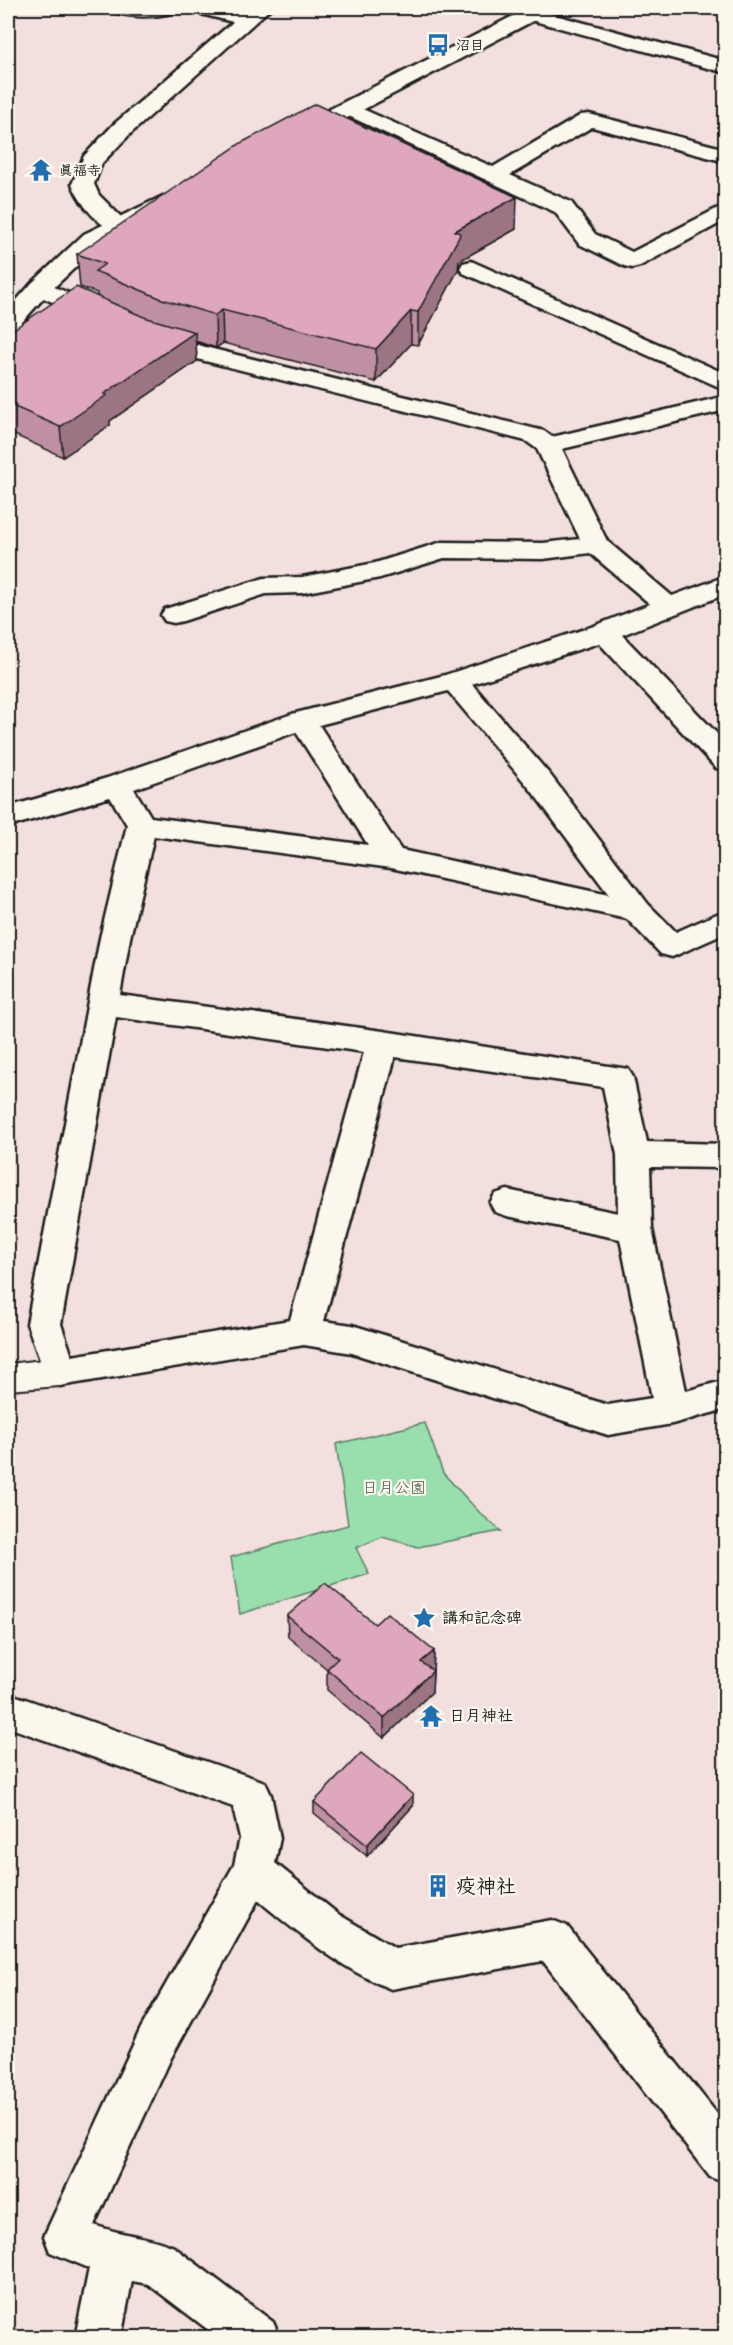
<svg xmlns="http://www.w3.org/2000/svg" width="733" height="2345" viewBox="0 0 733 2345" font-family="'Comic Neue','Klee One',sans-serif">
	<rect width="100%" height="100%" fill="#f2dfde"/>
	<filter id="ink" filterUnits="userSpaceOnUse"><feTurbulence type="fractalNoise" baseFrequency=".0167" numOctaves="2"/><feDisplacementMap in="SourceGraphic" scale="12" xChannelSelector="R" yChannelSelector="G"/><feConvolveMatrix kernelMatrix="1 2 1 2 8 2 1 2 1" color-interpolation-filters="sRGB"/></filter>
	<g filter="url(#ink)">
		<path fill="#98dfad" stroke="#5a7e64" stroke-width="1.5" d="M 425,1423 L 443,1473 L 480,1513 L 501,1531 L 418,1547 L 382,1537 L 356,1548 L 369,1574 L 240,1614 L 231,1557 L 348,1525 L 336,1444 Z"/>
		<g fill="none" stroke-linecap="round" stroke-linejoin="round">
			<g stroke="#1c1c1c" stroke-width="4">
				<path id="service" d="M 60,1358 L 72,1362 L 77,1372 L 72,1382 L 60,1386 L 8,1390 L 8,1364 Z"/>
			</g>
			<g stroke="#1c1c1c" stroke-width="5">
				<g id="minor">
					<path d="M 111,8 L 177,8 L 174,12 C 153,18 135,18 114,12 Z"/>
					<path d="M 190,8 L 224,8 L 244,12 L 250,8 L 271,8 L 129,135 L 102,163 L 94,184 L 99,195 L 129,225 L 126,230 C 103,236 80,203 72,184 L 84,156 L 113,125 L 233,22 L 193,12 Z"/>
					<path d="M 498,8 L 529,8 L 726,61 L 726,73 L 501,12 Z"/>
					<path d="M 349,103 L 493,167 L 581,115 L 589,114 L 726,149 L 726,162 L 592,127 L 510,175 L 571,202 L 595,234 L 632,252 L 726,204 L 726,220 L 640,266 L 632,268 L 624,266 L 579,244 L 555,212 L 342,113 L 338,109 L 342,105 Z"/>
					<path d="M 471,261 L 726,374 L 726,390 L 463,273 L 460,268 L 463,263 Z"/>
					<path d="M 40,281 L 109,310 L 113,315 L 109,320 L 101,322 L 93,320 L 32,293 L 28,288 L 32,283 Z"/>
					<path d="M 154,332 L 209,348 L 544,431 L 552,437 L 726,396 L 726,410 L 562,449 L 607,541 L 672,596 L 726,576 L 726,594 L 622,635 L 726,743 L 726,770 L 716,768 L 599,643 L 472,684 L 551,776 L 648,904 L 676,932 L 726,910 L 726,933 L 672,957 L 661,954 L 627,919 L 391,868 L 154,836 L 130,938 L 120,995 L 383,1031 L 628,1069 L 633,1077 L 647,1142 L 726,1144 L 726,1168 L 650,1167 L 652,1229 L 686,1391 L 726,1380 L 726,1409 L 672,1424 L 608,1435 L 352,1353 L 304,1345 L 60,1386 L 48,1382 L 27,1324 L 100,938 L 127,825 L 110,797 L 8,827 L 8,807 L 107,778 L 292,714 L 445,675 L 594,626 L 650,604 L 590,553 L 543,559 L 444,558 L 380,578 L 302,593 L 266,594 L 183,621 L 174,623 L 165,621 L 161,615 L 165,609 L 264,578 L 302,577 L 375,563 L 442,542 L 543,543 L 580,539 L 537,449 L 526,441 L 193,358 L 146,344 L 142,339 L 146,334 ZM 448,691 L 531,790 L 609,895 L 401,850 L 319,725 ZM 296,732 L 368,845 L 151,817 L 134,789 ZM 116,1017 L 364,1052 L 290,1320 L 72,1356 L 61,1324 ZM 395,1057 L 603,1087 L 617,1155 L 618,1213 L 507,1190 L 495,1194 L 490,1203 L 495,1212 L 507,1216 L 620,1239 L 652,1398 L 608,1405 L 352,1325 L 324,1321 Z"/>
					<path d="M 8,1693 L 265,1782 L 271,1795 L 280,1838 L 275,1863 L 338,1914 L 395,1948 L 552,1920 L 567,1926 L 726,2125 L 726,2183 L 710,2177 L 543,1961 L 391,1989 C 341,1969 299,1934 258,1900 L 171,2058 L 94,2225 C 120,2235 148,2236 174,2247 L 273,2322 L 280,2338 L 219,2338 L 148,2284 L 132,2281 L 121,2338 L 75,2338 L 89,2268 L 50,2252 L 44,2236 L 141,2028 L 234,1865 L 240,1838 L 233,1807 L 8,1727 Z"/>
				</g>
			</g>
			<g stroke="#1c1c1c" stroke-width="5">
				<g id="tertiary">
					<path d="M 529,8 L 553,8 L 550,12 L 305,140 L 297,141 L 289,140 L 286,135 L 289,130 Z"/>
					<path d="M 163,196 L 171,198 L 174,203 L 171,208 L 100,244 L 48,293 L 16,329 L 8,331 L 8,310 L 32,283 L 84,234 Z"/>
				</g>
			</g>
			<use href="#service" fill="#fbf7ec" fill-rule="evenodd"/>
			<use href="#minor" fill="#fbf7ec" fill-rule="evenodd"/>
			<use href="#tertiary" fill="#fbf7ec" fill-rule="evenodd"/>
		</g>
		<g fill="#bf90a3" stroke="#1c1c1c" stroke-width="1.5">
			<path d="M 516,229 L 459,261 L 458,270 L 418,345 L 411,344 L 376,382 L 223,343 L 216,348 L 196,341 L 197,361 L 110,421 L 110,425 L 63,457 L 8,432 L 8,333 L 97,297 L 97,293 L 80,287 L 77,254 Z"/>
			<path d="M 287,1616 L 375,1624 L 434,1651 L 432,1692 L 384,1738 L 327,1690 L 327,1669 L 288,1637 Z"/>
			<path d="M 314,1802 L 413,1806 L 367,1856 L 314,1813 Z"/>
		</g>
		<g fill="#9b7584" stroke="#1c1c1c" stroke-width="1.5">
			<path d="M 517,197 L 516,229 L 459,261 L 458,270 L 418,345 L 418,312 L 455,231 Z"/>
			<path d="M 222,310 L 223,343 L 216,348 L 215,315 Z"/>
			<path d="M 411,311 L 411,344 L 376,382 L 376,349 Z"/>
			<path d="M 195,332 L 197,361 L 110,421 L 110,425 L 63,457 L 60,427 L 104,394 Z"/>
			<path d="M 434,1651 L 432,1692 L 384,1738 L 384,1718 L 421,1662 Z"/>
			<path d="M 413,1795 L 413,1806 L 367,1856 L 367,1845 Z"/>
		</g>
		<g fill="#dea7bd" stroke="#1c1c1c" stroke-width="1.5">
			<path d="M 315,104 L 517,197 L 455,231 L 460,233 L 459,237 L 418,312 L 411,311 L 376,349 L 222,310 L 215,315 L 162,299 L 95,271 L 105,264 L 77,254 L 241,143 Z"/>
			<path d="M 76,287 L 144,317 L 195,332 L 104,394 L 107,395 L 60,427 L 8,404 L 8,333 Z"/>
			<path d="M 325,1583 L 375,1624 L 387,1613 L 434,1651 L 421,1662 L 433,1671 L 384,1718 L 327,1669 L 338,1658 L 287,1616 Z"/>
			<path d="M 361,1753 L 413,1795 L 367,1845 L 314,1802 Z"/>
		</g>
	</g>
	<defs>
		<g id="bus-bare" transform="scale(1.8)"><path d="M-5-6H5V4H4V6H2V4H-2V6H-4V4H-5ZM-3.5-4V0h7V-4ZM-3.5 1.2v1.5H-2V1.2ZM2 1.2v1.5H3.5V1.2Z" fill="#1f6fb2" stroke="#fbf7ec" stroke-width="2.5" paint-order="stroke"/></g>
		<g id="temple-bare" transform="scale(1.8)"><path d="M0-6L5-2H3V0L6.5 2.5H4V6H1.5V3h-3V6H-4V2.5H-6.5L-3 0V-2H-5Z" fill="#1f6fb2" stroke="#fbf7ec" stroke-width="2.5" paint-order="stroke"/></g>
		<g id="sight-bare" transform="scale(1.8)"><path d="M0-6L1.8-2.2L6-1.7L2.9 1.2L3.7 5.4L0 3.3L-3.7 5.4L-2.9 1.2L-6-1.7L-1.8-2.2Z" fill="#1f6fb2" stroke="#fbf7ec" stroke-width="2.5" paint-order="stroke"/></g>
		<g id="building-bare" transform="scale(1.8)"><path d="M-4-6H4V6H1V3H-1V6H-4ZM-2.5-4.3h1.7v1.8h-1.7ZM.8-4.3h1.7v1.8H.8ZM-2.5-1h1.7V.8h-1.7ZM.8-1h1.7V.8H.8Z" fill="#1f6fb2" stroke="#fbf7ec" stroke-width="2.5" paint-order="stroke"/></g>
	</defs>
	<g fill-rule="evenodd">
		<use href="#bus-bare" x="438" y="45"/>
		<use href="#temple-bare" x="41" y="170"/>
		<use href="#sight-bare" x="424" y="1618"/>
		<use href="#temple-bare" x="431" y="1716"/>
		<use href="#building-bare" x="438" y="1886"/>
	</g>
	<g text-anchor="middle" dominant-baseline="central" stroke-width="4.5" stroke-linejoin="round" paint-order="stroke">
		<g font-size="14" font-weight="bold" fill="#1c1c1c" stroke="#fbf7ec" text-anchor="start">
			<text x="456" y="45">沼目</text>
			<text x="59" y="170">眞福寺</text>
		</g>
		<g font-size="16" fill="#415648" stroke="#fbf7ec">
			<text x="394" y="1488">日月公園</text>
		</g>
		<g font-size="16" font-weight="bold" fill="#1c1c1c" stroke="#fbf7ec" text-anchor="start">
			<text x="442" y="1618">講和記念碑</text>
			<text x="449" y="1716">日月神社</text>
		</g>
		<g font-size="20" font-weight="bold" fill="#1c1c1c" stroke="#fbf7ec" text-anchor="start">
			<text x="456" y="1886">疫神社</text>
		</g>
	</g>
	<rect width="733" height="2345" fill="none" stroke="#fbf7ec" stroke-width="30"/>
	<rect x="15" y="15" width="703" height="2315" fill="none" stroke="#1c1c1c" stroke-width="2" filter="url(#ink)"/>
</svg>
